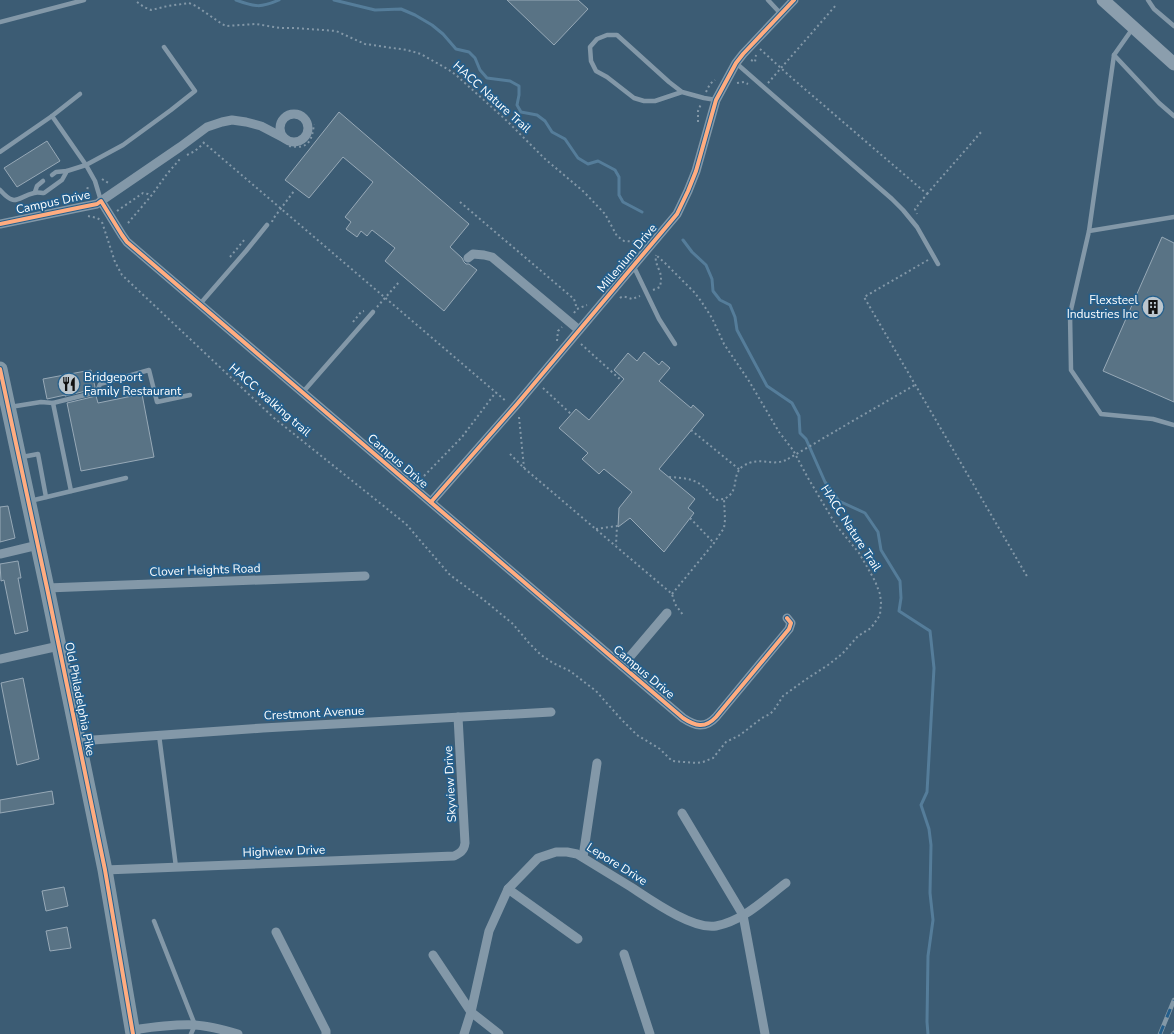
<svg xmlns="http://www.w3.org/2000/svg" width="1174" height="1034" viewBox="0 0 1174 1034" font-family="'Nunito Sans',sans-serif">
	<rect width="100%" height="100%" fill="#3c5c74"/>
	<g fill="none" stroke-linecap="round" stroke-linejoin="round">
		<g stroke="#557d9a" stroke-width="3">
			<path d="M 236,0 C 255,7 261,8 279,0"/>
			<path d="M 334,0 L 375,10 L 401,9 L 415,15 L 432,25 L 443,34 L 456,49 L 469,52 L 475,58 L 480,70 L 487,78 L 510,81 L 519,86 L 519,95 L 517,105 L 521,112 L 537,115 L 545,121 L 552,132 L 565,139 L 578,158 L 588,164 L 598,161 L 615,170 L 619,177 L 619,195 L 623,202 L 642,212"/>
			<path d="M 683,240 L 692,252 L 706,265 L 712,279 L 713,291 L 720,300 L 730,305 L 735,317 L 737,330 L 767,386 L 792,403 L 799,416 L 800,433 L 806,439 L 825,482 L 839,501 L 865,513 L 878,532 L 881,550 L 900,581 L 901,598 L 899,611 L 930,631 L 934,668 L 927,792 L 921,805 L 929,829 L 931,845 L 930,893 L 933,920 L 928,956 L 927,1022 L 928,1034"/>
		</g>
	</g>
	<g fill="#597385" stroke="#97a9b7">
		<path d="M 507,0 L 578,0 L 588,9 L 554,45 Z"/>
		<path d="M 339,112 L 469,224 L 450,247 L 462,258 L 464,262 L 466,264 L 469,264 L 477,270 L 444,311 L 385,261 L 395,248 L 372,230 L 367,236 L 361,231 L 357,237 L 346,229 L 351,222 L 345,217 L 373,182 L 343,157 L 309,198 L 285,180 Z"/>
		<path d="M 47,141 L 60,161 L 17,187 L 4,168 Z"/>
		<path d="M 1162,237 L 1174,243 L 1174,402 L 1103,371 Z"/>
		<path d="M 644,352 L 659,365 L 662,361 L 670,368 L 659,381 L 691,408 L 693,405 L 704,415 L 659,469 L 695,499 L 688,508 L 694,513 L 664,552 L 630,518 L 618,527 L 619,508 L 632,492 L 604,469 L 599,474 L 582,459 L 588,453 L 559,428 L 576,409 L 589,420 L 624,379 L 614,370 L 628,353 L 637,361 Z"/>
		<path d="M 91,370 L 95,387 L 94,389 L 65,396 L 65,395 L 47,399 L 43,379 Z"/>
		<path d="M 142,394 L 154,457 L 81,471 L 67,403 L 96,396 L 98,403 Z"/>
		<path d="M 8,506 L 15,538 L 0,542 L 0,507 Z"/>
		<path d="M 18,561 L 21,578 L 18,578 L 28,631 L 15,634 L 4,580 L 1,581 L 0,564 Z"/>
		<path d="M 23,678 L 39,759 L 17,765 L 1,683 Z"/>
		<path d="M 52,791 L 54,804 L 0,813 L 0,800 Z"/>
		<path d="M 64,887 L 68,906 L 46,911 L 42,891 Z"/>
		<path d="M 67,927 L 71,948 L 50,951 L 46,931 Z"/>
	</g>
	<g fill="none" stroke-linecap="round" stroke-linejoin="round">
		<g stroke="#8398a8" stroke-width="2" stroke-dasharray="2 3" stroke-linecap="butt">
			<path d="M 137,2 L 144,7 L 151,10 L 168,6 L 189,3 L 196,6 L 222,24 L 226,26 L 256,24 L 280,28 L 295,28 L 336,31 L 365,44 L 407,50 L 421,54 L 449,70 L 456,75 L 507,121 L 544,158 L 584,192 L 605,214 L 617,236 L 624,241 L 642,242"/>
			<path d="M 760,49 L 793,79 L 927,194 L 915,209 L 917,214"/>
			<path d="M 751,60 L 755,62 L 756,55"/>
			<path d="M 737,83 L 744,82 L 748,84"/>
			<path d="M 768,83 L 837,4"/>
			<path d="M 706,92 L 710,84 L 715,80"/>
			<path d="M 698,122 L 698,111 L 701,104"/>
			<path d="M 203,142 L 507,402"/>
			<path d="M 289,146 C 309,150 312,140 314,124"/>
			<path d="M 187,155 L 195,151 L 204,143"/>
			<path d="M 102,179 L 110,184"/>
			<path d="M 927,194 L 982,131"/>
			<path d="M 82,197 L 87,192 L 88,185"/>
			<path d="M 460,202 L 574,299 L 577,309"/>
			<path d="M 117,211 L 143,193 L 148,194 L 151,196"/>
			<path d="M 88,216 L 97,218 L 102,221"/>
			<path d="M 102,222 L 115,262 L 122,275 L 274,418 L 406,524 L 450,575 L 484,600 L 513,624 L 529,643 L 541,655 L 553,663 L 570,671 L 596,691 L 621,719 L 637,735 L 660,749 L 672,761 L 697,763 L 703,762 L 713,758 L 726,742 L 740,735 L 762,718 L 770,714 L 774,710 L 783,696 L 805,680 L 828,665 L 842,654 L 858,636 L 871,628 L 880,615 L 881,602 L 880,594 L 875,581 L 866,565 L 859,553 L 836,525 L 808,478 L 793,450 L 779,432 L 749,381 L 724,344 L 712,318 L 701,301 L 694,292 L 665,263 L 656,255"/>
			<path d="M 272,222 L 273,219 L 294,191"/>
			<path d="M 128,223 L 151,196 L 167,174 L 180,159"/>
			<path d="M 230,257 L 245,239"/>
			<path d="M 928,260 L 864,297 L 1028,578"/>
			<path d="M 653,290 L 660,287 C 661,281 662,276 659,270 C 657,264 655,262 656,255"/>
			<path d="M 620,298 C 623,295 628,298 632,299 L 640,296"/>
			<path d="M 377,307 L 400,281"/>
			<path d="M 574,313 L 577,309 L 587,305"/>
			<path d="M 353,322 L 361,312 L 364,311"/>
			<path d="M 557,341 L 558,331 L 562,327"/>
			<path d="M 581,344 L 622,381"/>
			<path d="M 543,388 L 571,414"/>
			<path d="M 519,417 L 524,468"/>
			<path d="M 839,429 L 915,385"/>
			<path d="M 691,430 L 740,470"/>
			<path d="M 510,454 L 524,468 L 672,594 L 675,604 L 683,615"/>
			<path d="M 424,476 L 462,437 L 496,392"/>
			<path d="M 669,477 C 683,478 694,478 705,488 C 709,492 712,496 716,500 L 724,499"/>
			<path d="M 690,518 L 714,543"/>
			<path d="M 596,529 L 617,526 L 616,545"/>
			<path d="M 672,594 L 714,543 L 724,528 L 725,520 L 724,499 C 741,491 730,476 743,466 C 761,455 771,468 788,459"/>
		</g>
		<g stroke="#8398a8" stroke-width="4.5">
			<path d="M 768,0 L 781,14"/>
			<path d="M 1148,0 L 1154,9 L 1174,26"/>
			<path d="M 0,22 L 84,0"/>
			<path d="M 1133,28 L 1114,55 L 1159,103 L 1174,116"/>
			<path d="M 736,63 L 892,199 L 903,210 L 917,227 L 938,264"/>
			<path d="M 682,92 L 655,101 L 644,101 L 634,98 L 607,77 L 596,71 L 591,61 L 590,47 L 597,39 L 607,35 L 617,35 L 669,82 L 682,92 L 704,98 L 716,100"/>
			<path d="M 52,116 L 80,94"/>
			<path d="M 0,152 L 52,116 L 86,165 L 95,181 L 101,201"/>
			<path d="M 52,175 L 56,172 L 67,171"/>
			<path d="M 0,190 C 16,208 17,197 34,193 C 37,192 41,193 44,193 L 62,180 L 67,171 L 86,165 L 123,145 L 171,110 L 195,91 L 164,47"/>
			<path d="M 35,192 L 37,186 L 43,181"/>
			<path d="M 1174,217 L 1089,231 L 1070,314 L 1071,370 L 1101,414 L 1153,419 L 1174,425"/>
			<path d="M 1089,231 L 1114,55"/>
			<path d="M 633,265 L 659,319 L 675,344"/>
			<path d="M 200,304 L 246,251 L 267,225"/>
			<path d="M 303,392 L 373,312"/>
			<path d="M 53,403 L 71,491"/>
			<path d="M 10,407 L 41,402 L 53,403 L 97,392 L 100,384 L 149,370 L 157,402 L 190,395"/>
			<path d="M 22,457 L 38,454 L 46,497"/>
			<path d="M 30,501 L 126,478"/>
			<path d="M 159,735 L 176,867"/>
			<path d="M 154,921 L 195,1025 L 191,1034"/>
		</g>
		<g stroke="#8398a8" stroke-width="9">
			<circle cx="294" cy="128" r="14"/>
			<path d="M 101,201 L 180,147 L 207,127 L 222,122 L 232,120 L 246,122 L 261,126 L 284,138"/>
			<path d="M 0,224 L 82,207 L 97,204 L 101,201 L 122,235 L 127,242 L 622,666 L 683,718 C 695,726 705,729 716,717 L 789,629 L 791,623 L 787,618"/>
			<path d="M 468,258 L 473,254 L 484,255 L 492,257 L 579,330"/>
			<path d="M 431,502 L 517,404 L 677,214 L 688,191 L 696,171 L 716,100 L 736,63 L 743,54 L 794,0"/>
			<path d="M 0,554 L 38,545"/>
			<path d="M 47,588 L 365,576"/>
			<path d="M 0,659 L 59,646"/>
			<path d="M 622,666 L 667,613"/>
			<path d="M 79,741 L 263,728 L 551,712"/>
			<path d="M 682,813 L 743,915 L 765,1034"/>
			<path d="M 583,857 L 597,763"/>
			<path d="M 105,870 L 454,856 C 460,853 464,851 465,843 L 458,717"/>
			<path d="M 508,889 L 578,939"/>
			<path d="M 276,932 L 326,1031 L 326,1034"/>
			<path d="M 624,954 L 650,1034"/>
			<path d="M 433,955 L 471,1012 L 499,1034"/>
			<path d="M 133,1030 C 153,1027 174,1024 195,1025 C 209,1026 224,1030 238,1034"/>
			<path d="M 464,1034 L 471,1012 L 489,931 L 508,889 L 538,858 L 556,852 L 567,852 L 577,854 C 595,865 613,876 631,887 C 651,900 693,930 716,926 C 743,921 765,899 786,883"/>
		</g>
		<path stroke="#8b9ead" stroke-width="13" d="M 1103,0 L 1174,64"/>
		<path stroke="#8298a7" stroke-width="15" d="M 0,369 L 47,588 L 105,870 L 133,1034"/>
		<g stroke="#8398a7" stroke-width="4.5">
			<g id="rail">
				<path d="M 1160,1034 L 1174,1000"/>
				<path d="M 1173,1034 L 1174,1033"/>
			</g>
		</g>
		<use href="#rail" stroke="#245f8c" stroke-width="3" stroke-dasharray="9" stroke-linecap="butt"/>
		<path stroke="#8398a8" stroke-width="2" stroke-dasharray="2 3" stroke-linecap="butt" d="M 788,459 L 839,429"/>
		<g stroke="#245f8c" stroke-width="6">
			<g id="cycleway">
				<path d="M 0,224 L 82,207 L 97,204 L 101,201 L 122,235 L 127,242 L 622,666 L 683,718 C 695,726 705,729 716,717 L 789,629 L 791,623 L 787,618"/>
				<path d="M 0,369 L 47,588 L 105,870 L 133,1034"/>
				<path d="M 431,502 L 517,404 L 677,214 L 688,191 L 696,171 L 716,100 L 736,63 L 743,54 L 794,0"/>
			</g>
		</g>
		<use href="#cycleway" stroke="#ffac80" stroke-width="4"/>
	</g>
	<defs>
		<g id="building-disc" transform="scale(1.15)"><circle r="9.5" fill="#bbc6ce" stroke="#245f8c"/><path d="M-4-6H4V6H1V3H-1V6H-4ZM-2.5-4.3h1.7v1.8h-1.7ZM.8-4.3h1.7v1.8H.8ZM-2.5-1h1.7V.8h-1.7ZM.8-1h1.7V.8H.8Z" fill="#111"/></g>
		<g id="restaurant-disc" transform="scale(1.15)"><circle r="9.5" fill="#bbc6ce" stroke="#245f8c"/><path d="M-5-6h1v4h1v-4h1v4h1v-4h1v5L-1.5 .5V6h-2V.5L-5-1ZM5-6V6H3V1.5H1.5Q1.5-4 5-6Z" fill="#111"/></g>
	</defs>
	<g fill-rule="evenodd">
		<use href="#building-disc" x="1153" y="307"/>
		<use href="#restaurant-disc" x="69" y="384"/>
	</g>
	<g text-anchor="middle" dominant-baseline="central" stroke-width="3.5" stroke-linejoin="round" paint-order="stroke">
		<g font-size="12" fill="#fff" stroke="#245f8c">
			<text transform="translate(492 97) rotate(42)">HACC Nature Trail</text>
			<text transform="translate(53 202) rotate(-12)">Campus Drive</text>
			<text transform="translate(627 258) rotate(-50)">Millenium Drive</text>
			<text transform="translate(270 400) rotate(41)">HACC walking trail</text>
			<text transform="translate(398 461) rotate(41)">Campus Drive</text>
			<text transform="translate(851 528) rotate(57)">HACC Nature Trail</text>
			<text transform="translate(205 570) rotate(-2)">Clover Heights Road</text>
			<text transform="translate(644 672) rotate(40)">Campus Drive</text>
			<text transform="translate(80 699) rotate(79)">Old Philadelphia Pike</text>
			<text transform="translate(314 713) rotate(-3)">Crestmont Avenue</text>
			<text transform="translate(450 784) rotate(-93)">Skyview Drive</text>
			<text transform="translate(284 851) rotate(-2)">Highview Drive</text>
			<text transform="translate(617 864) rotate(32)">Lepore Drive</text>
		</g>
		<g font-size="12" fill="#fff" stroke="#245f8c" text-anchor="end">
			<text x="1138" y="300">Flexsteel<tspan x="1138" dy="14">Industries Inc</tspan></text>
			<text x="84" y="377" text-anchor="start">Bridgeport<tspan x="84" dy="14">Family Restaurant</tspan></text>
		</g>
	</g>
</svg>
